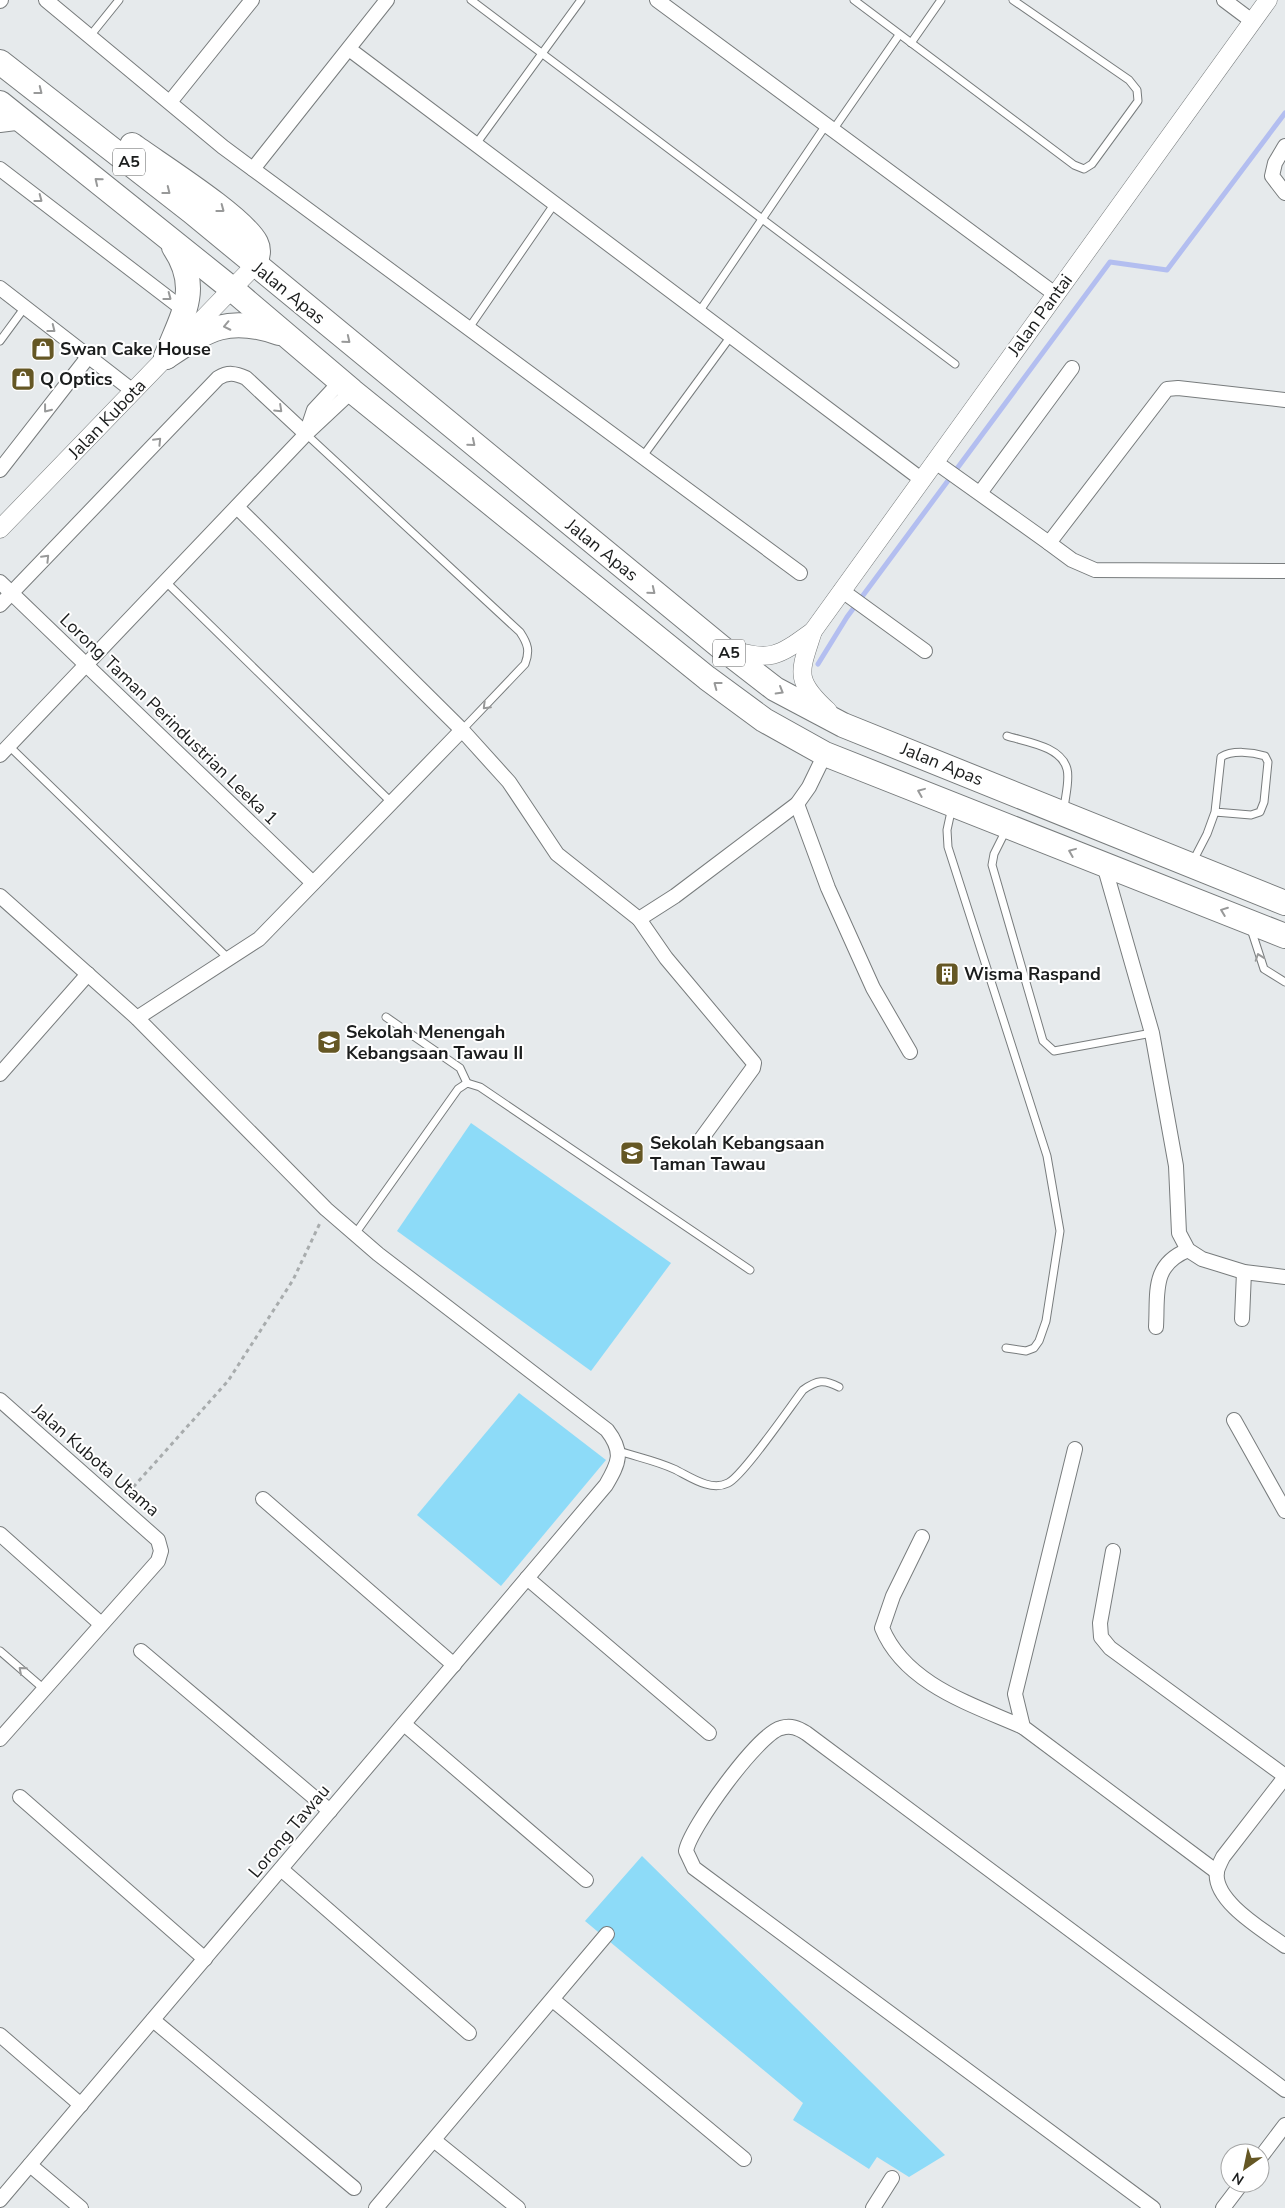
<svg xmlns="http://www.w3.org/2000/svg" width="1285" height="2208" viewBox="0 0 1285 2208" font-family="'Nunito Sans',sans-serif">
	<rect width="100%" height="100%" fill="#e6eaec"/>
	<g fill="#8ddbf8">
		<path d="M 471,1123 L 671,1263 L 591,1371 L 397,1231 Z"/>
		<path d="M 519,1393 L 606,1460 L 501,1586 L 417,1515 Z"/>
		<path d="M 642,1856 L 945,2155 L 909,2177 L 877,2157 L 869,2169 L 793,2120 L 803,2103 L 585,1921 Z"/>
	</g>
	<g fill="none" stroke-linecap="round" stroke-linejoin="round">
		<path stroke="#b3bef0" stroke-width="5" d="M 818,664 L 847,617 L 1110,262 L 1167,270 L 1285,113"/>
		<g stroke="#787c7d" stroke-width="9">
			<g id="service">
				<path d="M 471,0 L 955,364"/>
				<path d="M 854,0 L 1074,165 L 1084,169 L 1092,164 L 1138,101 L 1137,90 L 1129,80 L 1013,0"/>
				<path d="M 90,36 L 119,0"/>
				<path d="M 911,43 L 941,0"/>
				<path d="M 833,130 L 899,35"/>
				<path d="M 476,144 L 581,0"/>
				<path d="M 699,312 L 826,125"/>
				<path d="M 469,328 L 555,203"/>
				<path d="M 0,341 L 25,307"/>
				<path d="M 306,434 L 520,632 C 528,644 530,651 525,664 L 462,730"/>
				<path d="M 643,456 L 731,336"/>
				<path d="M 166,582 L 392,803"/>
				<path d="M 1007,736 C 1026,742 1061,746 1067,769 C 1070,780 1065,797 1064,809"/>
				<path d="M 9,746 L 229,959"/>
				<path d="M 952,807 L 947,830 L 948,847 L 1047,1156 L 1060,1231 L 1046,1321 L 1039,1341 L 1034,1348 L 1026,1351 L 1006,1348"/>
				<path d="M 1006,830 L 994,854 L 992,865 L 1043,1041 L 1054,1051 L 1152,1033"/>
				<path d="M 1192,863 L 1207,834 L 1215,812 L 1221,757 C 1232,750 1252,752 1265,756 L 1268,762 L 1264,802 L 1260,812 L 1251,815 L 1215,812"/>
				<path d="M 1251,929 L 1264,969 L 1285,982"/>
				<path d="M 386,1017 L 460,1068 L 467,1083"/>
				<path d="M 355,1234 L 458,1089 L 467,1083 L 480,1087 L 750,1270"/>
				<path d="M 619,1451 C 637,1457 657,1461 674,1469 C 689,1476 710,1492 728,1483 C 743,1476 790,1407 803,1390 C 817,1380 824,1379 839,1387"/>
				<path d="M 0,1651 L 44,1689"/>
			</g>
		</g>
		<g stroke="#787c7d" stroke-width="16">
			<g id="minor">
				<path d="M 46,0 L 223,147 L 800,573"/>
				<path d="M 657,0 L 1055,294"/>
				<path d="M 1224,0 L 1252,21"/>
				<path d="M 0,1 L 1,0"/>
				<path d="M 349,49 L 921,479"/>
				<path d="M 170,102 L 252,0"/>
				<path d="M 0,125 L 24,122"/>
				<path d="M 1285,146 L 1275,163 L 1272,176 L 1285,193"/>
				<path d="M 0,169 L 184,310"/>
				<path d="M 253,169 L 387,0"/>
				<path d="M 0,288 L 133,391"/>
				<path d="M 306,434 L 314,410 L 341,381"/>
				<path d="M 934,461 L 1049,543 L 1167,389 L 1178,388 L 1285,400"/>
				<path d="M 0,470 L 88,357"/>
				<path d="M 980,493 L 1072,368"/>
				<path d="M 237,507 L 462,730 L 509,782 L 557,854 L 639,919 L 675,896 L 797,804 L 809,787 L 825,754"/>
				<path d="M 1049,543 L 1072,560 L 1095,570 L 1285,571"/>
				<path d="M 0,582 L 313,883"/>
				<path d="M 841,590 L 925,651"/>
				<path d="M 0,605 L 218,378 C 228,372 235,373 246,378 L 306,434"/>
				<path d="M 0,755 L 306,434 L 352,391"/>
				<path d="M 797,804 L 828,888 L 873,988 L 910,1052"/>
				<path d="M 1104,865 L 1152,1033 L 1176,1166 L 1179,1233 L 1188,1250 L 1202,1259 L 1244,1272 L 1285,1277"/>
				<path d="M 0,896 L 137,1018 L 326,1209 L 378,1254 L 607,1430 C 624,1452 619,1463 606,1485 L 0,2200"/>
				<path d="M 639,919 L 666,958 L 754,1063 L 753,1068 L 699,1142"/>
				<path d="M 137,1018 L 259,939 L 462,730"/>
				<path d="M 0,1074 L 88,974"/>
				<path d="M 1242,1319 L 1244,1272"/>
				<path d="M 1156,1327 C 1158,1293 1151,1265 1188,1250"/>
				<path d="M 0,1400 L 158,1540 L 161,1551 L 158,1561 L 0,1739"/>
				<path d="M 1234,1420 L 1285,1511"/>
				<path d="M 1075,1449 L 1015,1694 L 1023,1727 L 1217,1872"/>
				<path d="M 263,1499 L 454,1665"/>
				<path d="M 0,1534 L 101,1624"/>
				<path d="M 922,1537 L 893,1596 L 882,1628 C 905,1684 971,1704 1023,1727"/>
				<path d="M 1113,1551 L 1100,1623 L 1101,1637 L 1110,1648 L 1285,1776"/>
				<path d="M 527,1578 L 709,1733"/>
				<path d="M 141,1651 L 330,1811"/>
				<path d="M 404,1724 L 586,1880"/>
				<path d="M 1285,1777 L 1223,1857 C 1221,1861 1218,1867 1217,1871 C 1212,1901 1265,1931 1285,1946"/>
				<path d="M 20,1797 L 205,1959"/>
				<path d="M 281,1869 L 469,2033"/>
				<path d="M 553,2000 L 744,2159"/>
				<path d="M 153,2020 L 354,2188"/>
				<path d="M 0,2035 L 81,2105"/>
				<path d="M 435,2141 L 518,2208"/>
				<path d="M 1260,2158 L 1285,2125"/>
				<path d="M 30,2165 L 81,2208"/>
				<path d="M 376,2208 L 607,1934"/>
				<path d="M 873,2208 L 892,2178"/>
				<path d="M 1153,2208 L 694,1868 L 686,1851 C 690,1828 758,1734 781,1728 C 791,1725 798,1728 806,1733 L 1285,2090"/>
				<path d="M 1223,2208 L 1242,2183"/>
			</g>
		</g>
		<g stroke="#787c7d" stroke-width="19">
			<g id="tertiary">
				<path d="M 0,529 L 255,265"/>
				<path d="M 727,649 C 772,661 776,658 813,631"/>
				<path d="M 828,711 C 793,679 800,672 813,631 L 1268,0"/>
			</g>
		</g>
		<g stroke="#787c7d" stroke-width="26">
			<g id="trunk">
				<path d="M 0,62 L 191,211 L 722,648 L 775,689 L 843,725 L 1285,903"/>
				<path d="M 0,103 L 232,289 L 352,391 L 707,678 L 764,720 L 825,754 L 1285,936"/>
				<path d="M 132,145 C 158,164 244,218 256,243 C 260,251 257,257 255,265"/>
				<path d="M 166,357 C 208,329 228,315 279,333"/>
				<path d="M 166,357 C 182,315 202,289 174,247"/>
			</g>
		</g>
		<path stroke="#a8acad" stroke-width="3" stroke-dasharray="4 4" stroke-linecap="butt" d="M 128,1493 L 228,1381 L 293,1280 L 320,1223"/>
		<use href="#service" stroke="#fff" stroke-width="7"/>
		<use href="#minor" stroke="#fff" stroke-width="14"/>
		<use href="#tertiary" stroke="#fff" stroke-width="18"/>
		<use href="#trunk" stroke="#fff" stroke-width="24"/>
	</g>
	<defs><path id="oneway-chevron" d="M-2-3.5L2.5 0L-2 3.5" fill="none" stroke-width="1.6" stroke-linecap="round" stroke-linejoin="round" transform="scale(1.25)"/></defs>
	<g stroke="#989999">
		<use href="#oneway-chevron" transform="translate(39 91) rotate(38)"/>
		<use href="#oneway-chevron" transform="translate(98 181) rotate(-141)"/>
		<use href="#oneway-chevron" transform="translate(167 191) rotate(38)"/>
		<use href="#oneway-chevron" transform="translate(39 199) rotate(37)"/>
		<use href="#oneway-chevron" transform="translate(221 209) rotate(37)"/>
		<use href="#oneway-chevron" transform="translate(168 297) rotate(37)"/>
		<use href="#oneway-chevron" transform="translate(227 326) rotate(168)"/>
		<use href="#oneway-chevron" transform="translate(52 329) rotate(38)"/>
		<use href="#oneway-chevron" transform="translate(347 340) rotate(39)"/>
		<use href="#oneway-chevron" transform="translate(47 409) rotate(128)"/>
		<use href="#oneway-chevron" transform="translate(279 409) rotate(43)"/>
		<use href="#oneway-chevron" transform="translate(158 441) rotate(-46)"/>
		<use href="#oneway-chevron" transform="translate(472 443) rotate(40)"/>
		<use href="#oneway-chevron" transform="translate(46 558) rotate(-46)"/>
		<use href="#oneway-chevron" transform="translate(652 591) rotate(39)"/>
		<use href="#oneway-chevron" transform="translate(717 685) rotate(-143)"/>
		<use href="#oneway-chevron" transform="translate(780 691) rotate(30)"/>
		<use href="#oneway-chevron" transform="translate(486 706) rotate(135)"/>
		<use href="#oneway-chevron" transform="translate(921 792) rotate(-158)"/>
		<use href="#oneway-chevron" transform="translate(1072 852) rotate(-158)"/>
		<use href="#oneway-chevron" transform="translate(1224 911) rotate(-159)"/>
		<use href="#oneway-chevron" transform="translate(1259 957) rotate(-109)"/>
		<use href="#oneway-chevron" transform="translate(22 1670) rotate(-139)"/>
	</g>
	<defs>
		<g id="shop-square" transform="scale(1.25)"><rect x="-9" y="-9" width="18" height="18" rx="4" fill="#655724" stroke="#fff"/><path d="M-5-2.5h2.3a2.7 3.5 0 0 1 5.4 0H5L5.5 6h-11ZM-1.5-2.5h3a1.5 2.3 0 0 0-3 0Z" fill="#fff"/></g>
		<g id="building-square" transform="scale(1.25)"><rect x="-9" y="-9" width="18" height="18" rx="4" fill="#655724" stroke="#fff"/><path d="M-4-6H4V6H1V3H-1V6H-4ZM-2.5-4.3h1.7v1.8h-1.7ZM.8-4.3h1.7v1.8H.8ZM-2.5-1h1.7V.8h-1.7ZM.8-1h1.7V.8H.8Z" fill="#fff"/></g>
		<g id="school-square" transform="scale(1.25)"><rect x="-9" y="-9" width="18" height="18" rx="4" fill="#655724" stroke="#fff"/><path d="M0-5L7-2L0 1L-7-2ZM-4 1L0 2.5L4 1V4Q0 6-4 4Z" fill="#fff"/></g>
	</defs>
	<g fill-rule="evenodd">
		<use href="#shop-square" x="43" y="349"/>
		<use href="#shop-square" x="23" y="379"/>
		<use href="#building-square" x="947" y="974"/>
		<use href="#school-square" x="329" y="1042"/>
		<use href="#school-square" x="632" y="1153"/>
	</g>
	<g text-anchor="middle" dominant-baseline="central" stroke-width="4" stroke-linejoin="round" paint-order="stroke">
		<g fill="#fff" stroke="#5f6161" stroke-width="1">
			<rect x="113" y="148.5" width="32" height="27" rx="4"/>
			<rect x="713" y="639.5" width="32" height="27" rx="4"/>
		</g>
		<g font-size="16" font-weight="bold" fill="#1b1d1d">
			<text x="129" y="162">A5</text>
			<text x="729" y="653">A5</text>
		</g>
		<g font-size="18" fill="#1b1d1d" stroke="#fff">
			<text transform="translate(289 293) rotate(39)">Jalan Apas</text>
			<text transform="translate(1040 315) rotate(-54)">Jalan Pantai</text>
			<text transform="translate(107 419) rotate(-46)">Jalan Kubota</text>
			<text transform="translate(602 550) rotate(39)">Jalan Apas</text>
			<text transform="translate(169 719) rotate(44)">Lorong Taman Perindustrian Leeka 1</text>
			<text transform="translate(942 764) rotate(22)">Jalan Apas</text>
			<text transform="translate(96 1460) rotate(41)">Jalan Kubota Utama</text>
			<text transform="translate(289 1831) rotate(-50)">Lorong Tawau</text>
		</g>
		<g font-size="18" font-weight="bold" fill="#1b1d1d" stroke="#fff" text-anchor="start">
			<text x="60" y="349">Swan Cake House</text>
			<text x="40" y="379">Q Optics</text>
			<text x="964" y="974">Wisma Raspand</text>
			<text x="346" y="1032">Sekolah Menengah<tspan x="346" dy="21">Kebangsaan Tawau II</tspan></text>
			<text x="650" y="1143">Sekolah Kebangsaan<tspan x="650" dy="21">Taman Tawau</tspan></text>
		</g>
	</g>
	<g transform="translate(1245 2168) rotate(213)"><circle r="24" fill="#ffffff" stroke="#a4a5a5"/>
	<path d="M0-4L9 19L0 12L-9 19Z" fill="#655724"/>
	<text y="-8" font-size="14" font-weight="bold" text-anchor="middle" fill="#1b1d1d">N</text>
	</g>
</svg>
